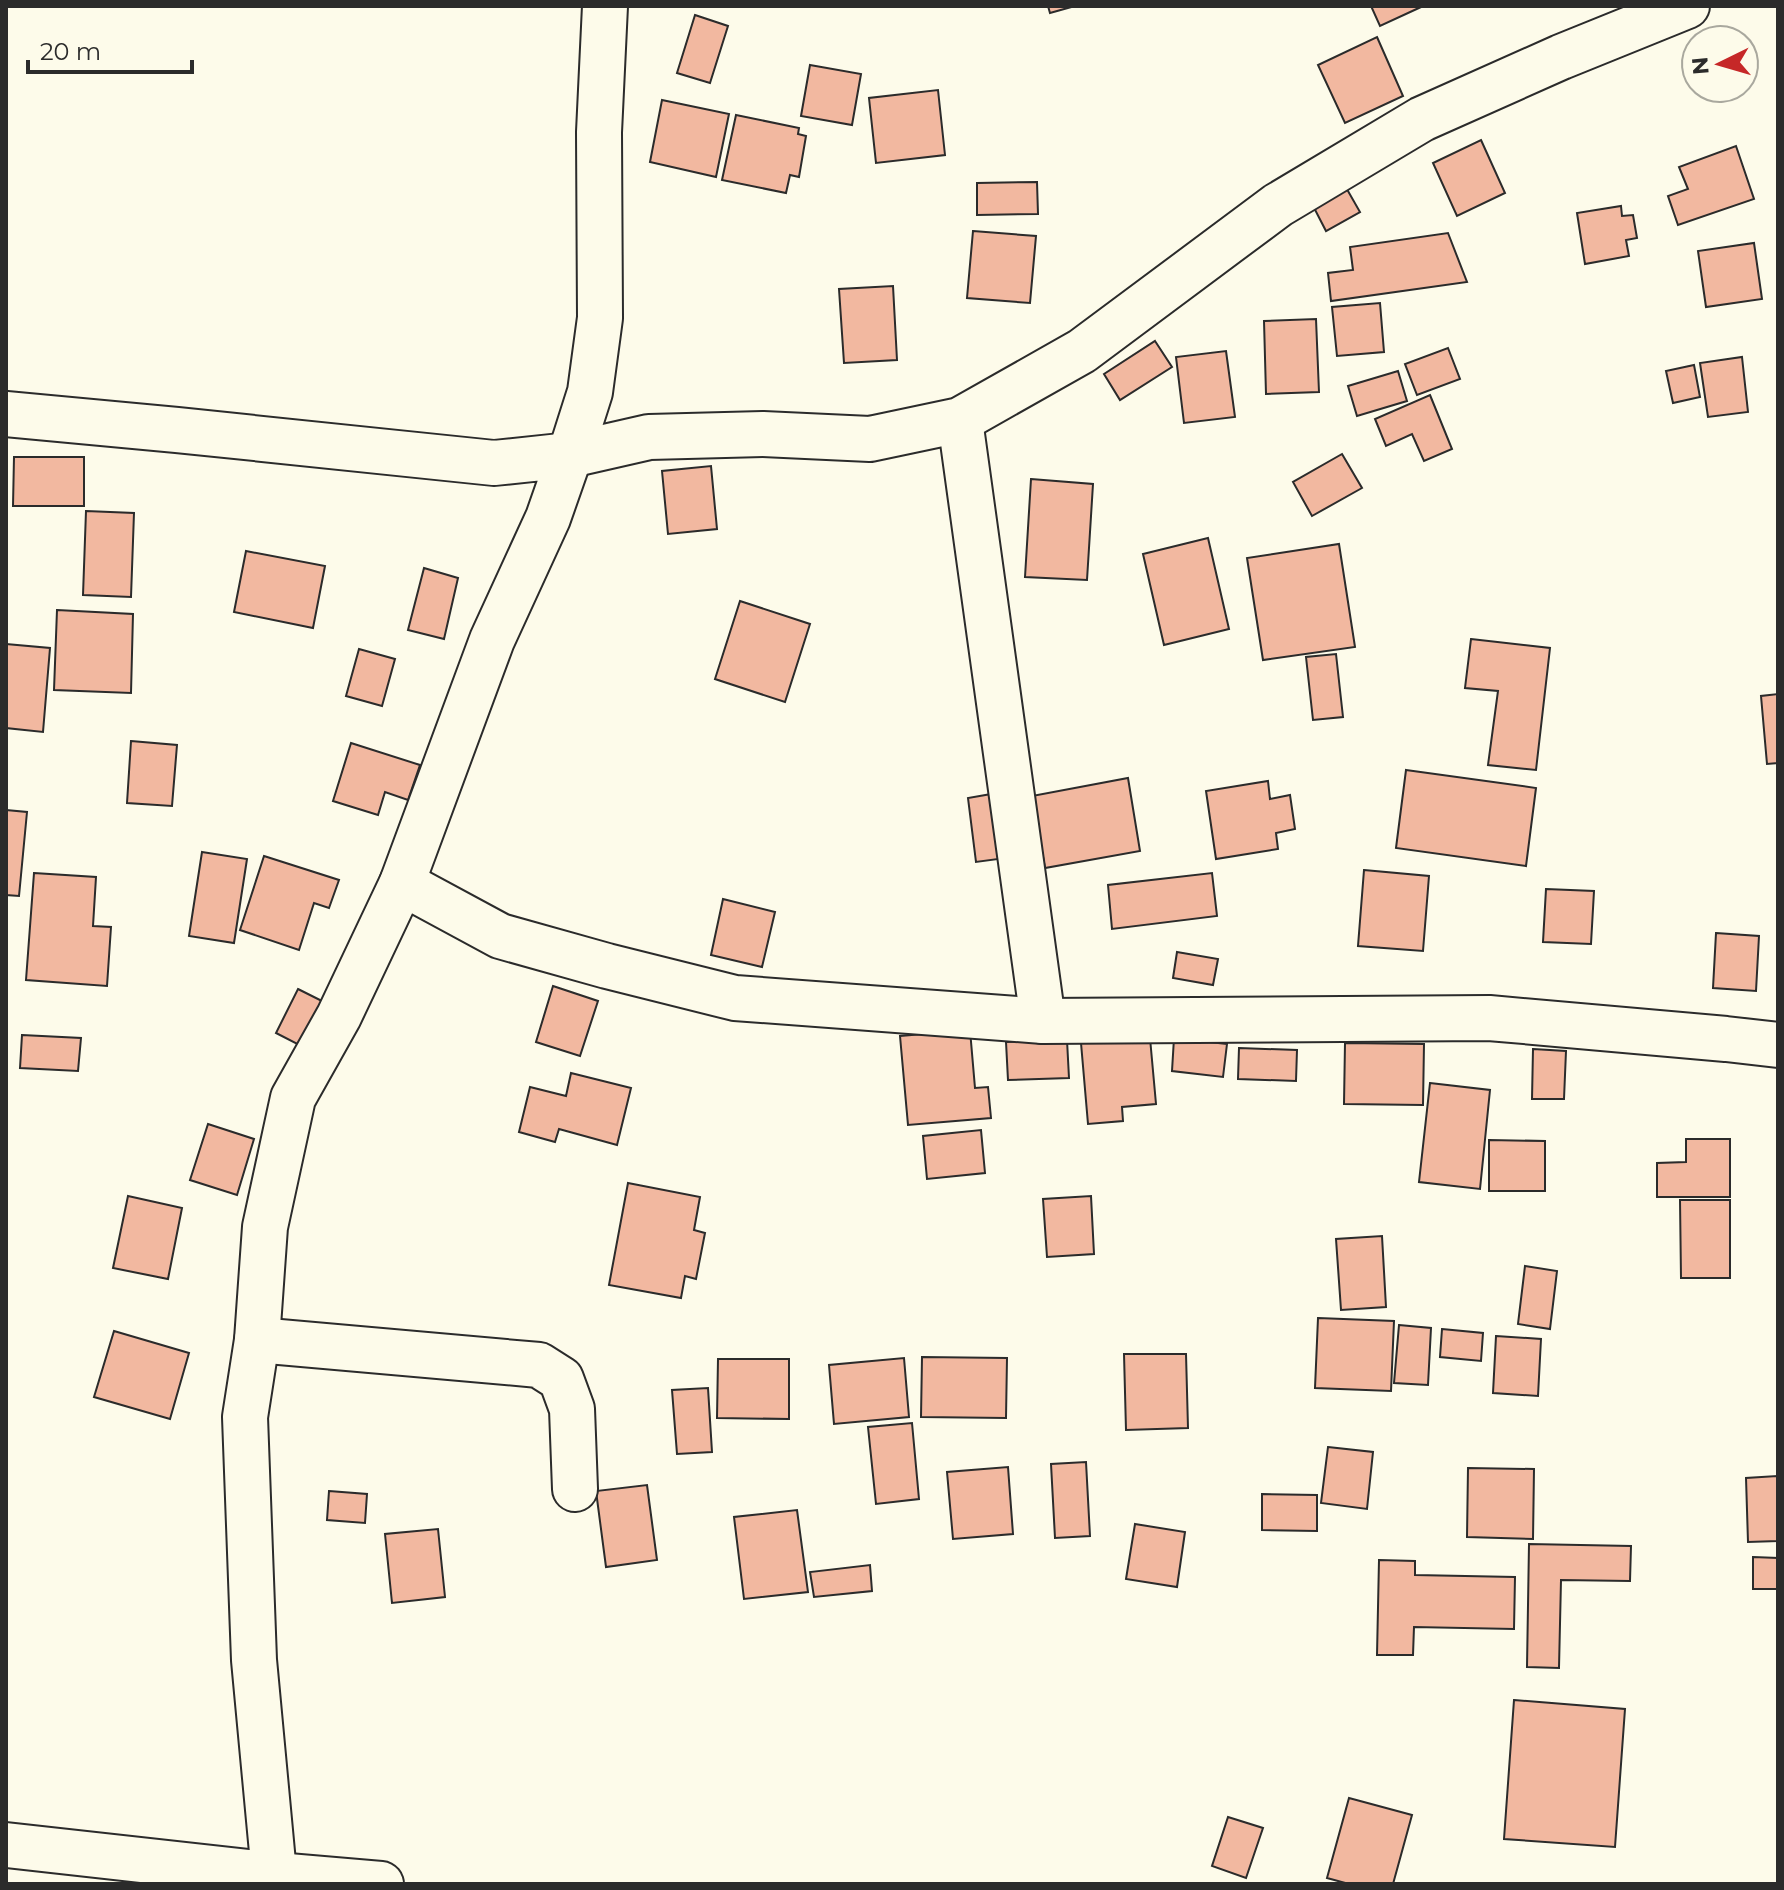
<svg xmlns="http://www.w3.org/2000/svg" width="1784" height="1890" viewBox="0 0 1784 1890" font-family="Montserrat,sans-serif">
	<rect width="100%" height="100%" fill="#fdfbea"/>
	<g fill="#f2b8a0" stroke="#2b2b2b" stroke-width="2">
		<path d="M 1048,6 L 1075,6 L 1050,13 Z"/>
		<path d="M 1371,6 L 1421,6 L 1421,7 L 1380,26 Z"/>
		<path d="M 695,15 L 728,26 L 710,83 L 677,73 Z"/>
		<path d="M 1377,37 L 1403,96 L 1345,123 L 1318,65 Z"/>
		<path d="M 810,65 L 861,74 L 852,125 L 801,116 Z"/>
		<path d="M 938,90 L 945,155 L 876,163 L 869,98 Z"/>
		<path d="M 662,100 L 729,114 L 716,177 L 650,162 Z"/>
		<path d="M 736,115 L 799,128 L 798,134 L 806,136 L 799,177 L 790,175 L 786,193 L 722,180 Z"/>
		<path d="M 1481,140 L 1505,193 L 1457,216 L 1433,163 Z"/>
		<path d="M 1736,146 L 1754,199 L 1678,225 L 1668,196 L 1688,189 L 1679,167 Z"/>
		<path d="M 1037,182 L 1038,214 L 977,215 L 977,183 Z"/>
		<path d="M 1344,184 L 1360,212 L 1326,231 L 1311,202 Z"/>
		<path d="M 1621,206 L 1622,216 L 1633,215 L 1637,238 L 1626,240 L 1629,256 L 1585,264 L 1577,213 Z"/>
		<path d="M 973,231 L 1036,236 L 1030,303 L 967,298 Z"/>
		<path d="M 1448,233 L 1467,282 L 1331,301 L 1328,273 L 1353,270 L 1350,247 Z"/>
		<path d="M 1754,243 L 1762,299 L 1706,307 L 1698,251 Z"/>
		<path d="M 893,286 L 897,360 L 844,363 L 839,289 Z"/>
		<path d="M 1380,303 L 1384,352 L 1337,356 L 1332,307 Z"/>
		<path d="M 1316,319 L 1319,392 L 1266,394 L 1264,321 Z"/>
		<path d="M 1155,341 L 1172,367 L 1120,400 L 1104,374 Z"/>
		<path d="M 1448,348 L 1460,379 L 1417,395 L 1405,364 Z"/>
		<path d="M 1226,351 L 1235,417 L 1184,423 L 1176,357 Z"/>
		<path d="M 1742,357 L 1748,412 L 1708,417 L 1700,363 Z"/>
		<path d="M 1694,365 L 1700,397 L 1673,403 L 1666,371 Z"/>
		<path d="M 1398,371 L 1407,401 L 1357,416 L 1348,386 Z"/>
		<path d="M 1430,395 L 1452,449 L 1424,461 L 1412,434 L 1386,446 L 1375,419 Z"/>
		<path d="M 1342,454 L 1362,488 L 1312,516 L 1293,482 Z"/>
		<path d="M 14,457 L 84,457 L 84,506 L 13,506 Z"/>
		<path d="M 711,466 L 717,529 L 668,534 L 662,471 Z"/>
		<path d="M 1031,479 L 1093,484 L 1087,580 L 1025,577 Z"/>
		<path d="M 86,511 L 134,513 L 131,597 L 83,595 Z"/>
		<path d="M 1208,538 L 1229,629 L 1164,645 L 1143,554 Z"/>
		<path d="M 1339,544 L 1355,647 L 1263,660 L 1247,558 Z"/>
		<path d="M 246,551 L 325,566 L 313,628 L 234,612 Z"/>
		<path d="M 424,568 L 458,578 L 444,639 L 408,630 Z"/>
		<path d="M 740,601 L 810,624 L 785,702 L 715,679 Z"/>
		<path d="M 57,610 L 133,614 L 131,693 L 54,690 Z"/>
		<path d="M 1471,639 L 1550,648 L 1536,770 L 1488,765 L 1498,691 L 1465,688 Z"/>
		<path d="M 6,644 L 50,648 L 43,732 L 6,728 Z"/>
		<path d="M 359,649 L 395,659 L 382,706 L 346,696 Z"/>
		<path d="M 1336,654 L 1343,717 L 1313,720 L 1306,657 Z"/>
		<path d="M 1778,694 L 1778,763 L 1767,764 L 1761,696 Z"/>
		<path d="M 131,741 L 177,745 L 172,806 L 127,803 Z"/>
		<path d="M 351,743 L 420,765 L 408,800 L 385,792 L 378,815 L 333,801 Z"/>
		<path d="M 1406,770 L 1536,788 L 1526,866 L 1396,848 Z"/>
		<path d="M 1128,778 L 1140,851 L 1045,868 L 1032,796 Z"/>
		<path d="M 1268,781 L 1270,799 L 1290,795 L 1295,829 L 1276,833 L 1278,849 L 1216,859 L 1206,791 Z"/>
		<path d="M 997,793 L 1006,858 L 976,862 L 968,798 Z"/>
		<path d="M 6,810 L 27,812 L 19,896 L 6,895 Z"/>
		<path d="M 202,852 L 247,859 L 234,943 L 189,936 Z"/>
		<path d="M 264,856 L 339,880 L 329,908 L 314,903 L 299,950 L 240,930 Z"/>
		<path d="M 1364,870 L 1429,876 L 1423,951 L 1358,946 Z"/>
		<path d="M 34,873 L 96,877 L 93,926 L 111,927 L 107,986 L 26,980 Z"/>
		<path d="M 1212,873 L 1217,916 L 1112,929 L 1108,885 Z"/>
		<path d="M 1546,889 L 1594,891 L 1591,944 L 1543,942 Z"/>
		<path d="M 723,899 L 775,912 L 762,967 L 711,955 Z"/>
		<path d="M 1716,933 L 1759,936 L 1756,991 L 1713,988 Z"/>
		<path d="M 1177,952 L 1218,959 L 1213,985 L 1173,978 Z"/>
		<path d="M 553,986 L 598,1001 L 580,1056 L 536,1042 Z"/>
		<path d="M 298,989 L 328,1004 L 307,1049 L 276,1033 Z"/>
		<path d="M 970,1030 L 975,1088 L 988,1087 L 991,1118 L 908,1125 L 900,1036 Z"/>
		<path d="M 22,1035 L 81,1038 L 78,1071 L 20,1068 Z"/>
		<path d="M 1150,1038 L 1156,1104 L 1122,1107 L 1123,1121 L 1088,1124 L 1081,1043 Z"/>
		<path d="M 1174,1038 L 1227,1044 L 1223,1077 L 1172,1071 Z"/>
		<path d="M 1067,1040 L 1069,1078 L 1008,1080 L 1006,1042 Z"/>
		<path d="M 1345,1043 L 1424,1044 L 1423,1105 L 1344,1104 Z"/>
		<path d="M 1239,1048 L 1297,1050 L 1296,1081 L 1238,1079 Z"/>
		<path d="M 1533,1049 L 1566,1051 L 1564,1099 L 1532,1099 Z"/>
		<path d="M 571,1073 L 631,1088 L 617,1145 L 559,1129 L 555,1142 L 519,1132 L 530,1087 L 566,1096 Z"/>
		<path d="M 1430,1083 L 1490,1090 L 1480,1189 L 1419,1182 Z"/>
		<path d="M 208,1124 L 254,1139 L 237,1195 L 190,1180 Z"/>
		<path d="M 981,1130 L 985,1173 L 927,1179 L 923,1136 Z"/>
		<path d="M 1686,1139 L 1730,1139 L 1730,1197 L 1657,1197 L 1657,1163 L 1686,1162 Z"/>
		<path d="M 1489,1140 L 1545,1141 L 1545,1191 L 1489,1191 Z"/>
		<path d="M 628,1183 L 700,1197 L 694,1230 L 705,1233 L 696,1279 L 685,1276 L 681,1298 L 609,1285 Z"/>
		<path d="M 128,1196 L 182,1208 L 168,1279 L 113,1268 Z"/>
		<path d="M 1091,1196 L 1094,1254 L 1047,1257 L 1043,1199 Z"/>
		<path d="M 1680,1200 L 1730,1200 L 1730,1278 L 1681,1278 Z"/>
		<path d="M 1382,1236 L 1386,1307 L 1341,1310 L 1336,1239 Z"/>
		<path d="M 1525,1266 L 1557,1271 L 1550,1329 L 1518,1324 Z"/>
		<path d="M 1318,1318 L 1394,1321 L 1391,1391 L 1315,1388 Z"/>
		<path d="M 1399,1325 L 1431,1328 L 1428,1385 L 1394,1383 Z"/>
		<path d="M 1442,1329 L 1483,1333 L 1481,1361 L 1440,1357 Z"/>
		<path d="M 114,1331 L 189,1353 L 170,1419 L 94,1397 Z"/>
		<path d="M 1496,1336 L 1541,1339 L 1538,1396 L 1493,1393 Z"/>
		<path d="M 1124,1354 L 1186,1354 L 1188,1428 L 1126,1430 Z"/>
		<path d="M 922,1357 L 1007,1358 L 1006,1418 L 921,1417 Z"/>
		<path d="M 904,1358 L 909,1417 L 834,1424 L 829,1365 Z"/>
		<path d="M 718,1359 L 789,1359 L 789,1419 L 717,1418 Z"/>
		<path d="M 708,1388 L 712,1452 L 677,1454 L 672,1390 Z"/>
		<path d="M 912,1423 L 919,1499 L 876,1504 L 868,1427 Z"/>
		<path d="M 1328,1447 L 1373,1452 L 1367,1509 L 1321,1503 Z"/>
		<path d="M 1086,1462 L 1090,1536 L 1055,1538 L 1051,1464 Z"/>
		<path d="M 1008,1467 L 1013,1534 L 953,1539 L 947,1472 Z"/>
		<path d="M 1468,1468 L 1534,1469 L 1533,1539 L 1467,1537 Z"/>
		<path d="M 1777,1476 L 1778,1541 L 1748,1542 L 1746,1478 Z"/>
		<path d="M 647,1485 L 657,1560 L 606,1567 L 596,1491 Z"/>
		<path d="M 329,1491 L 367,1494 L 365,1523 L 327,1520 Z"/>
		<path d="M 1262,1494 L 1317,1495 L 1317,1531 L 1262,1530 Z"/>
		<path d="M 797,1510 L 808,1592 L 744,1599 L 734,1517 Z"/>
		<path d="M 1135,1524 L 1185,1532 L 1177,1587 L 1126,1579 Z"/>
		<path d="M 438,1529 L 445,1597 L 392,1603 L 385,1534 Z"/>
		<path d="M 1529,1544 L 1631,1546 L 1630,1581 L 1561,1580 L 1559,1668 L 1527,1667 Z"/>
		<path d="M 1753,1557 L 1778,1558 L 1778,1589 L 1753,1589 Z"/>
		<path d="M 1379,1560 L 1415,1561 L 1415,1575 L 1515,1577 L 1514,1629 L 1414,1627 L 1413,1655 L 1377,1655 Z"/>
		<path d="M 870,1565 L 872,1591 L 814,1597 L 810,1572 Z"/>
		<path d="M 1514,1700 L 1625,1709 L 1615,1847 L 1504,1839 Z"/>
		<path d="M 1349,1798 L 1412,1815 L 1393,1884 L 1349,1884 L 1327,1878 Z"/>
		<path d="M 1228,1817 L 1263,1828 L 1246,1878 L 1212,1866 Z"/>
	</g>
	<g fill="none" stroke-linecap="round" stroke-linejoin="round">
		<g stroke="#2b2b2b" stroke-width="48">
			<g id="street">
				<path d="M 6,414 L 177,430 L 494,463 L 570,455 L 548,518 L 492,640 L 402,883 L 339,1016 L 293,1098 L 265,1227 L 257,1340 L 245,1417 L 254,1660 L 275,1884"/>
				<path d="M 960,420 L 1043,1021"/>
				<path d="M 570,455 L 649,437 L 763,434 L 870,439 L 960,420 L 1082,351 L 1278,205 L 1422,119 L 1561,57 L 1687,6"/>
				<path d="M 570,455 L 590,392 L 600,318 L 599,132 L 605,6"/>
				<path d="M 402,883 L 500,936 L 607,966 L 735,998 L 1043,1021 L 1489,1018 L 1726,1039 L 1778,1045"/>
				<path d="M 257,1340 L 539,1365 L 561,1379 L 572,1409 L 575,1489"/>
				<path d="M 6,1845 L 276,1875 L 381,1884"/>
			</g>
		</g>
		<use href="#street" stroke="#fdfbea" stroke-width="44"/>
	</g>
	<rect width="1784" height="1890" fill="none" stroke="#2b2b2b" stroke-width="16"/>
	<g transform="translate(1720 64) rotate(265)"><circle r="38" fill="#fdfbea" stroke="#a9a89e" stroke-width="2"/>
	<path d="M0-6L14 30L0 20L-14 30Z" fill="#c62828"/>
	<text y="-12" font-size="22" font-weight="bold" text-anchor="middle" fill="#2b2b2b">N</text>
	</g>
	<path d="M28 60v12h164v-12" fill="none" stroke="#2b2b2b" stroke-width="4"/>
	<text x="40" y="60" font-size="24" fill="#2b2b2b" stroke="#fdfbea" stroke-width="6" paint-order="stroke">20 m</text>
</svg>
